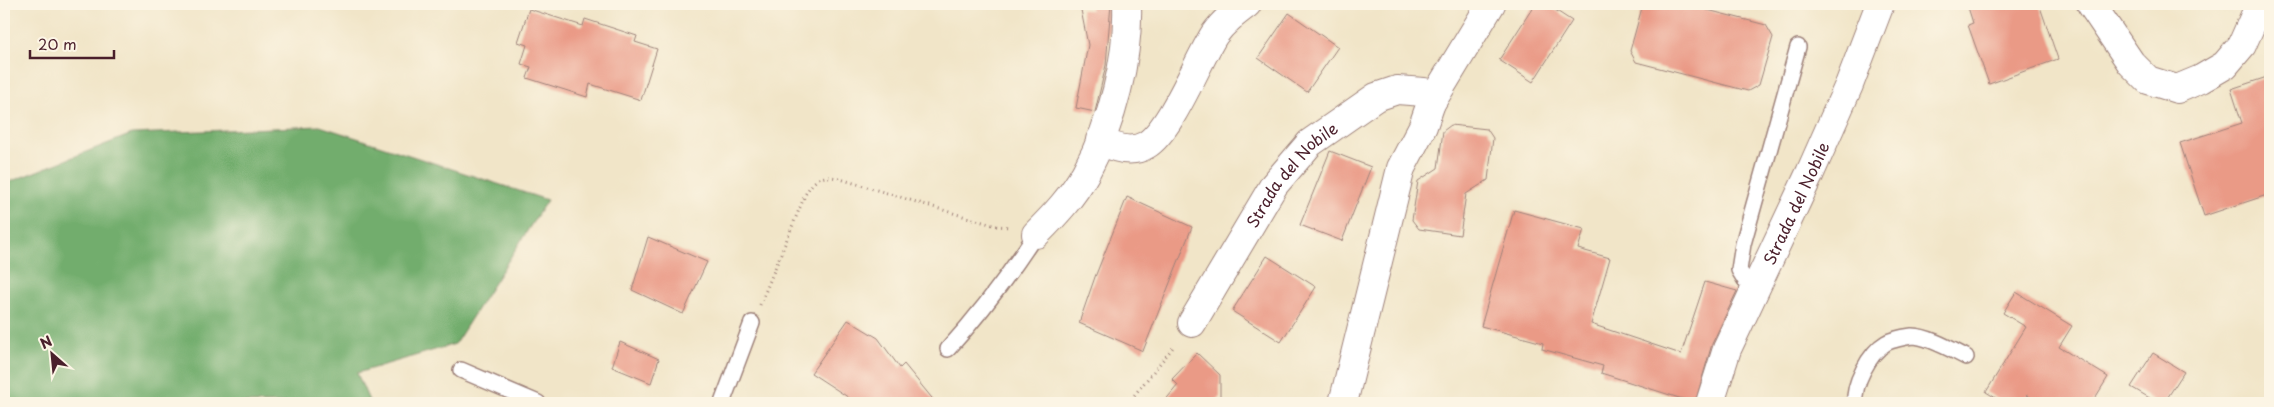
<svg xmlns="http://www.w3.org/2000/svg" width="2274" height="407" viewBox="0 0 2274 407" font-family="'Playpen Sans',sans-serif">
	<rect width="100%" height="100%" fill="#fcf5e5"/>
	<filter id="ink" filterUnits="userSpaceOnUse"><feTurbulence type="fractalNoise" baseFrequency=".02" numOctaves="2"/><feDisplacementMap in="SourceGraphic" scale="10" xChannelSelector="R" yChannelSelector="G"/><feConvolveMatrix kernelMatrix="1 2 1 2 8 2 1 2 1" color-interpolation-filters="sRGB"/></filter>
	<filter id="wash" filterUnits="userSpaceOnUse"><feTurbulence type="fractalNoise" baseFrequency=".0096" numOctaves="4" result="noise"/><feDisplacementMap in="SourceGraphic" scale="20" xChannelSelector="R" yChannelSelector="G"/><feGaussianBlur stdDeviation="1.12" result="paint"/><feColorMatrix in="noise" values="0 0 0 0 0 0 0 0 0 0 0 0 0 0 0 0 0 1.4 0 .05"/><feComposite in="paint" operator="in"/></filter>
	<g filter="url(#wash)">
		<rect width="100%" height="100%" fill="#f1e5c8"/>
		<path fill="#72ad6d" stroke="#5e664c" d="M 320,126 L 547,200 L 455,344 L 357,373 L 370,403 L 4,403 L 4,184 L 132,134 Z"/>
		<g id="blocks">
			<g fill="#ea9a86">
				<path d="M 1090,4 L 1111,4 L 1106,65 L 1095,112 L 1076,108 L 1088,45 L 1081,10 L 1091,10 Z"/>
				<path d="M 1535,4 L 1546,4 L 1572,21 L 1533,82 L 1499,60 Z"/>
				<path d="M 1643,4 L 1684,4 L 1766,25 L 1773,37 L 1759,85 L 1748,91 L 1636,62 L 1630,51 Z"/>
				<path d="M 1967,4 L 2039,4 L 2058,59 L 1989,84 L 1968,25 L 1973,23 Z"/>
				<path d="M 529,9 L 583,26 L 585,19 L 637,36 L 635,42 L 657,49 L 641,100 L 590,84 L 587,97 L 527,78 L 531,67 L 521,64 L 527,45 L 518,42 Z"/>
				<path d="M 1289,13 L 1338,47 L 1307,92 L 1258,58 Z"/>
				<path d="M 2270,76 L 2270,194 L 2204,216 L 2180,143 L 2242,123 L 2231,89 Z"/>
				<path d="M 1451,125 L 1487,129 L 1493,138 L 1488,180 L 1466,194 L 1460,235 L 1419,229 L 1412,220 L 1418,181 L 1438,168 L 1443,131 Z"/>
				<path d="M 1330,151 L 1371,167 L 1342,241 L 1300,225 Z"/>
				<path d="M 1127,197 L 1192,227 L 1143,351 L 1079,323 L 1095,277 Z"/>
				<path d="M 1514,210 L 1584,229 L 1578,249 L 1610,258 L 1591,324 L 1681,354 L 1705,282 L 1737,291 L 1712,344 L 1695,403 L 1601,373 L 1603,366 L 1542,349 L 1543,343 L 1481,326 Z"/>
				<path d="M 648,237 L 707,262 L 683,314 L 632,290 Z"/>
				<path d="M 1267,256 L 1316,287 L 1281,342 L 1232,311 Z"/>
				<path d="M 2016,292 L 2072,326 L 2059,347 L 2108,377 L 2092,403 L 2040,403 L 2027,395 L 2022,403 L 2004,403 L 1986,392 L 2026,327 L 2003,313 Z"/>
				<path d="M 848,320 L 878,338 L 900,368 L 904,364 L 936,403 L 857,403 L 811,373 Z"/>
				<path d="M 620,342 L 659,359 L 651,383 L 612,367 Z"/>
				<path d="M 1197,353 L 1220,375 L 1220,397 L 1214,403 L 1163,403 L 1178,385 L 1172,379 Z"/>
				<path d="M 2153,353 L 2184,372 L 2164,403 L 2158,403 L 2131,387 Z"/>
			</g>
		</g>
	</g>
	<g filter="url(#ink)">
		<use href="#blocks" fill-opacity="0" stroke="#9e827a" stroke-width="1"/>
		<g fill="none" stroke-linecap="round" stroke-linejoin="round">
			<g stroke="#9e827a" stroke-width="18">
				<g id="service">
					<path d="M 1753,293 L 1739,270 L 1743,244 L 1798,47"/>
					<path d="M 948,349 C 981,313 1009,275 1036,234"/>
					<path d="M 461,370 L 538,403"/>
					<path d="M 722,403 L 752,323"/>
					<path d="M 1855,403 C 1853,385 1869,353 1886,343 C 1891,340 1905,337 1912,336 C 1928,336 1952,350 1966,357"/>
				</g>
			</g>
			<g stroke="#9e827a" stroke-width="30">
				<g id="minor">
					<path d="M 2091,4 L 2131,63 L 2148,80 L 2177,89 L 2201,79 L 2225,65 L 2242,45 L 2260,4"/>
					<path d="M 1100,140 C 1114,148 1131,154 1146,145 C 1171,130 1197,62 1214,35 C 1223,22 1235,13 1247,4"/>
					<path d="M 1036,234 C 1055,215 1073,196 1086,172 C 1112,124 1129,58 1127,4"/>
					<path id="s1" d="M 1192,323 L 1274,185 L 1310,143 L 1376,97 L 1397,90 L 1424,92 L 1431,103"/>
					<path d="M 1343,403 L 1401,168 L 1423,126 L 1431,103 L 1491,4"/>
					<path id="s2" d="M 1710,403 L 1727,349 L 1810,173 L 1849,85 L 1880,4"/>
				</g>
			</g>
			<g stroke="#9e827a" stroke-width="3" stroke-dasharray="1 4" stroke-linecap="butt">
				<path d="M 760,305 L 805,195 C 813,181 820,174 837,178 L 996,226 L 1011,227"/>
				<path d="M 1128,403 L 1175,345"/>
			</g>
			<use href="#service" stroke="#fff" stroke-width="15"/>
			<use href="#minor" stroke="#fff" stroke-width="28"/>
		</g>
	</g>
	<g text-anchor="middle" dominant-baseline="central" stroke-width="4" stroke-linejoin="round" paint-order="stroke">
		<g font-size="16" fill="#4a1f2b" stroke="#fcf5e5">
			<text stroke="none"><textPath href="#s1" startOffset="180">Strada del Nobile</textPath></text>
			<text stroke="none"><textPath href="#s2" startOffset="218">Strada del Nobile</textPath></text>
		</g>
	</g>
	<rect width="2274" height="407" fill="none" stroke="#fcf5e5" stroke-width="20"/>
	<g transform="translate(52 354) rotate(333)" stroke="#fcf5e5" stroke-width="4" paint-order="stroke">
	<path d="M0-4L9 19L0 12L-9 19Z" fill="#4a1f2b"/>
	<text y="-8" font-size="14" font-weight="bold" text-anchor="middle" fill="#4a1f2b">N</text>
	</g>
	<path d="M30 50v8h84v-8" fill="none" stroke="#4a1f2b" stroke-width="2.5"/>
	<text x="38" y="50" font-size="15" fill="#4a1f2b" stroke="#fcf5e5" stroke-width="4" paint-order="stroke">20 m</text>
</svg>
